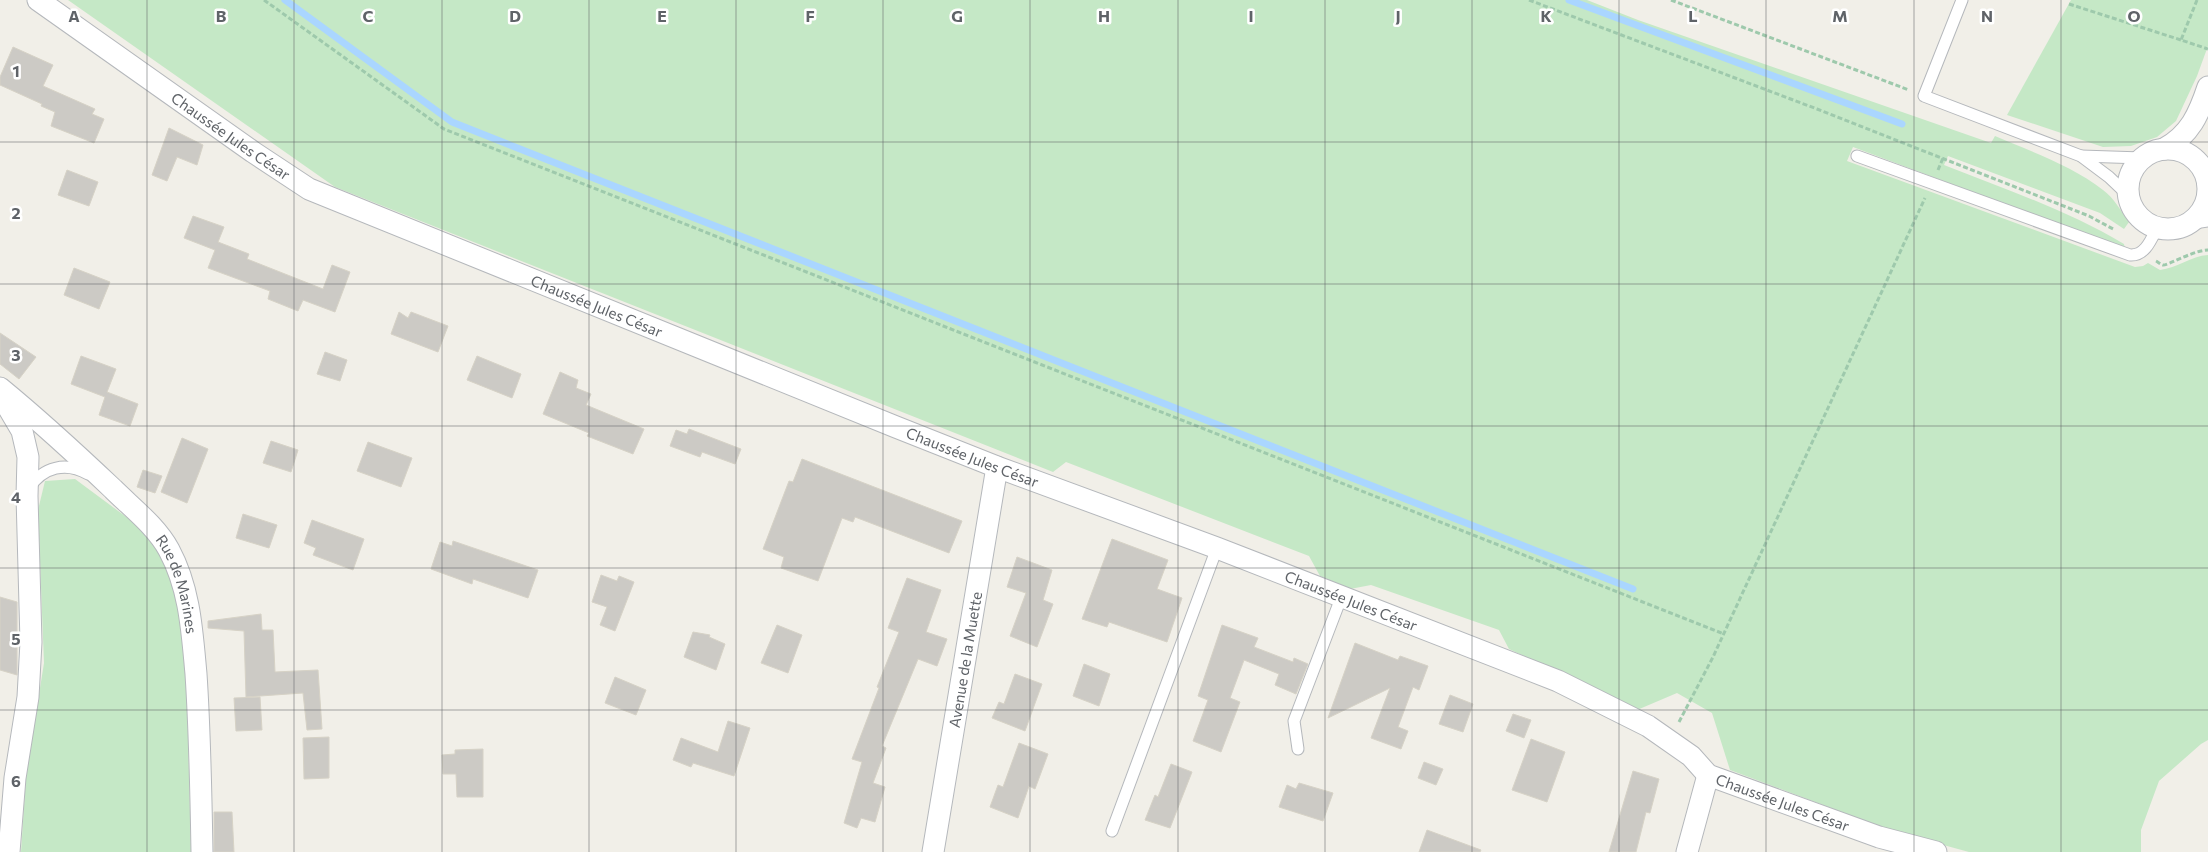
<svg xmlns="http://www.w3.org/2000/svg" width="2208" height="852" viewBox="0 0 2208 852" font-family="Commissioner,sans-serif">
	<rect width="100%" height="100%" fill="#f1efe8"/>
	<g fill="#c5e8c6">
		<path d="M 68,0 L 1587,0 L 1638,20 L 1991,143 L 1995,136 C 2030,151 2073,166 2103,190 C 2114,198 2121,211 2129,222 L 2124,229 L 2100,213 L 1948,156 L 1944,165 C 2005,189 2067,210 2124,244 L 2125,249 L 1853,147 L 1847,161 L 2135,267 L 2143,266 L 2148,263 L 2160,270 C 2177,268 2191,256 2208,255 L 2208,740 L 2201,744 L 2159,781 L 2141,830 L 2141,852 L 1969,852 L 1892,831 L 1730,770 L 1712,713 L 1677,693 L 1637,710 L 1509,649 L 1499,630 L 1371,585 L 1350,589 L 1320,576 L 1309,556 L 1066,462 L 1053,472 L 335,187 Z"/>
		<path d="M 2071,0 L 2208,0 L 2208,46 L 2197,76 L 2176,121 L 2157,137 L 2131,146 L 2103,147 L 2007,115 Z"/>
		<path d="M 75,479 L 160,542 L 185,619 L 191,852 L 21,852 L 26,776 L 44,663 L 38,510 L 45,481 Z"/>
	</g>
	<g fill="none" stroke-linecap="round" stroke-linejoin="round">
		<g stroke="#aad6ff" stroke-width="7">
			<path d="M 285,0 L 452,122 L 1633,589"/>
			<path d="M 1569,0 L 1902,124"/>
		</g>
	</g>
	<g fill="#cccac5" stroke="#d6d2c6">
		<path d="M 13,47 L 53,65 L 43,86 L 95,109 L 92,114 L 104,119 L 94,143 L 51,126 L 55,112 L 41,106 L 42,104 L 0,85 L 0,77 Z"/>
		<path d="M 169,128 L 203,145 L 197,165 L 177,157 L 167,181 L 152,175 Z"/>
		<path d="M 67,170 L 98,182 L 89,206 L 58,195 Z"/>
		<path d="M 193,216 L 224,227 L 218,242 L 249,254 L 247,259 L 323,289 L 332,265 L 350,272 L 335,312 L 303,300 L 298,311 L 268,299 L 270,291 L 208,268 L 215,250 L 184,238 Z"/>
		<path d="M 74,268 L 110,282 L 99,309 L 64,295 Z"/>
		<path d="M 399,312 L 408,318 L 411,312 L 448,326 L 438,352 L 391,334 Z"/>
		<path d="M 0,333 L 36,357 L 19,379 L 0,364 Z"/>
		<path d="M 325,352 L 347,360 L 340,381 L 317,374 Z"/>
		<path d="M 81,356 L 116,369 L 107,392 L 138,404 L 130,426 L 99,415 L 105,397 L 71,384 Z"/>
		<path d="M 477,356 L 521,374 L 512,398 L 467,380 Z"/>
		<path d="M 560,372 L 578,380 L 576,388 L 591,394 L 586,405 L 644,429 L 633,454 L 587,436 L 589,433 L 543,414 Z"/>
		<path d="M 689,429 L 741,449 L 735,464 L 702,452 L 700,457 L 670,446 L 676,430 L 687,434 Z"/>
		<path d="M 182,438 L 208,449 L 187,503 L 161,492 Z"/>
		<path d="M 271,441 L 298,450 L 291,472 L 263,463 Z"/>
		<path d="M 368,442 L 412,458 L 401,487 L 357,471 Z"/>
		<path d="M 802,459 L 962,521 L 949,553 L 855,517 L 853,522 L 842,518 L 818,581 L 781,568 L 784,557 L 763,549 L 789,481 L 793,482 Z"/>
		<path d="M 143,470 L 162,476 L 155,493 L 137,487 Z"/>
		<path d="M 243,514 L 277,525 L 269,548 L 236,538 Z"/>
		<path d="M 312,520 L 364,539 L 353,570 L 313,555 L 316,548 L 304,543 Z"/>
		<path d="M 1112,539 L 1168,560 L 1157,589 L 1182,598 L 1167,642 L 1109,622 L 1107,627 L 1082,619 Z"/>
		<path d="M 453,541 L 538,570 L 528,598 L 473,579 L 472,584 L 431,569 L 440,542 L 452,546 Z"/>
		<path d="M 1017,557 L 1052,570 L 1043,600 L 1053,604 L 1037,647 L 1010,636 L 1026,593 L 1007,587 Z"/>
		<path d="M 601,575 L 617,581 L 619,576 L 634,582 L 615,631 L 600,625 L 607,607 L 592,602 Z"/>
		<path d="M 907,578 L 941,590 L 926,632 L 947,639 L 937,666 L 918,659 L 882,746 L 886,748 L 873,783 L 885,787 L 875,822 L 861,818 L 857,828 L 844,823 L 862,762 L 852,759 L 879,688 L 877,687 L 899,632 L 888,628 Z"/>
		<path d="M 0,597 L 17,602 L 17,675 L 0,670 Z"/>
		<path d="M 261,614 L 262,630 L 273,630 L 275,672 L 318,670 L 322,729 L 307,730 L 303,693 L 246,697 L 244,631 L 208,628 L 208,621 Z"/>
		<path d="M 777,625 L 802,635 L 788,673 L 761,663 Z"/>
		<path d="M 1222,625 L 1258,638 L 1254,647 L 1293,662 L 1294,658 L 1308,664 L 1296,694 L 1275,685 L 1279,674 L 1244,660 L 1230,698 L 1240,702 L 1221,752 L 1193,741 L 1208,700 L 1198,696 Z"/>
		<path d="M 693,632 L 710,635 L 709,637 L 725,644 L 716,670 L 684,657 Z"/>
		<path d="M 1355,643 L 1398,660 L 1400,656 L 1428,666 L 1419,690 L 1413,687 L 1398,727 L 1408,731 L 1401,749 L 1371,738 L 1390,688 L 1328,718 Z"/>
		<path d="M 1084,664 L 1110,674 L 1099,706 L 1073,696 Z"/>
		<path d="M 1015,674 L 1042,684 L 1025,731 L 992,718 L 999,702 L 1004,704 Z"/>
		<path d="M 615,677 L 646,690 L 636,715 L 605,703 Z"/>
		<path d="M 1450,695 L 1473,704 L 1463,732 L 1439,724 Z"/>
		<path d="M 260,697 L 262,730 L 236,731 L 234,698 Z"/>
		<path d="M 1513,714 L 1531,720 L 1524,738 L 1506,731 Z"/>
		<path d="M 728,721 L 750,728 L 734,776 L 693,763 L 691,767 L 673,760 L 681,738 L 718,752 Z"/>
		<path d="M 329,737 L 329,778 L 304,779 L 303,738 Z"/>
		<path d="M 1531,739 L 1565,752 L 1547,802 L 1512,790 Z"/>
		<path d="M 1019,743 L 1048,754 L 1035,789 L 1029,786 L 1018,818 L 990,807 L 998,785 L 1003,787 Z"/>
		<path d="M 483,749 L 483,797 L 457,797 L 456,774 L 443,774 L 442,755 L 455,754 L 455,750 Z"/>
		<path d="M 1424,762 L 1443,769 L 1436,785 L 1418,778 Z"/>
		<path d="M 1171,764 L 1192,772 L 1170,828 L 1145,820 L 1155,795 L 1158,797 Z"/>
		<path d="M 1633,771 L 1659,779 L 1650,813 L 1646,812 L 1636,852 L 1609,852 Z"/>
		<path d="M 1299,783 L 1333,793 L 1323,821 L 1279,807 L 1287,785 L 1296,789 Z"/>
		<path d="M 214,812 L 232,812 L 234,852 L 214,852 Z"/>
		<path d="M 1427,830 L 1481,850 L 1480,852 L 1419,852 Z"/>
	</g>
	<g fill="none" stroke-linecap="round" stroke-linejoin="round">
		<g stroke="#b5b8bc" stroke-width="13">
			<g id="service">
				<path d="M 1962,0 L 1924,96 L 2081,156 L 2109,177 L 2129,196"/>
				<path d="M 1857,156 L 2130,255 C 2145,256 2151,240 2157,228"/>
				<path d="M 2081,156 L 2142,158"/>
				<path d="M 2208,185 L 2208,186"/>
				<path d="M 2188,224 L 2208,221"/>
				<path d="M 29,488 C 43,467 66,461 88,474"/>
				<path d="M 1298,749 L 1294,721 L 1341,598"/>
				<path d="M 1112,831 L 1217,548"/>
			</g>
		</g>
		<g stroke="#b5b8bc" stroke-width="23">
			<g id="minor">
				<path id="s1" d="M 38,0 L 253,152 L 309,189 L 896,427 L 997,467 L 1217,548 L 1558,681 L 1648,726 L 1691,756 L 1708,775 L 1879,837 L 1936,852"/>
				<path d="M 2164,149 C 2190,135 2199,114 2208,87"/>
				<circle cx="2168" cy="189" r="40"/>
				<path id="s2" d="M 0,388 C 39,420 76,454 113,489 C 132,508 156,526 169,550 C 190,589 192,631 196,674 C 200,734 201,793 202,852"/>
				<path d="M 2,397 L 22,431 L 28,457 L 27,496 L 31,642 L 28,697 L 15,778 L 9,852"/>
				<path id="s3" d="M 933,852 L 997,467"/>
				<path d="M 1687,852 L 1708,775"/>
			</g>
		</g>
		<g stroke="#9ec9ac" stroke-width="3" stroke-dasharray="5 2.5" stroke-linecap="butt">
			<path d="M 264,0 L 444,129 L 1724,634"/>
			<path d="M 1529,0 L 1817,109 L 2089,216 L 2115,230"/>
			<path d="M 1671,0 L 1909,90"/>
			<path d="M 2197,0 L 2181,40 L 2208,49"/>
			<path d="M 2069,4 L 2181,40"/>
			<path d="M 1938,170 L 1943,158"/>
			<path d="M 2156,261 C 2158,262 2160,264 2163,265 C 2167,266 2194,250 2208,250"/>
			<path d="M 1679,722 L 1713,657 L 1925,198"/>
		</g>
		<use href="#service" stroke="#fff" stroke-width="11"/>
		<use href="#minor" stroke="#fff" stroke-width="21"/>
	</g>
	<path fill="none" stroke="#5f6368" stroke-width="1" stroke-opacity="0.55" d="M 147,0 L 147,852M 294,0 L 294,852M 442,0 L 442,852M 589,0 L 589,852M 736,0 L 736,852M 883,0 L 883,852M 1030,0 L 1030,852M 1178,0 L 1178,852M 1325,0 L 1325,852M 1472,0 L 1472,852M 1619,0 L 1619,852M 1766,0 L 1766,852M 1914,0 L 1914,852M 2061,0 L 2061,852M 0,142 L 2208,142M 0,284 L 2208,284M 0,426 L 2208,426M 0,568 L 2208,568M 0,710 L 2208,710"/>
	<g text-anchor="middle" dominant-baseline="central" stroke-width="5" stroke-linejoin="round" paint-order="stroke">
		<g font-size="15" fill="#5f6368" stroke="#fff">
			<text stroke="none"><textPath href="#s1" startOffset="236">Chaussée Jules César</textPath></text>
			<text stroke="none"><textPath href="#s1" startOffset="641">Chaussée Jules César</textPath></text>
			<text stroke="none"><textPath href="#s1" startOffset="1046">Chaussée Jules César</textPath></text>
			<text stroke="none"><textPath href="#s2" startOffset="270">Rue de Marines</textPath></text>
			<text stroke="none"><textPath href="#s1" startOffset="1451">Chaussée Jules César</textPath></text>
			<text stroke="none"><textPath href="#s3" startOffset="195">Avenue de la Muette</textPath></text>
			<text stroke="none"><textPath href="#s1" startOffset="1931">Chaussée Jules César</textPath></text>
		</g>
	</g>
	<g font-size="16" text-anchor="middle" font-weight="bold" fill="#5f6368" stroke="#fff" stroke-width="5" stroke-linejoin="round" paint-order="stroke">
		<text x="74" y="22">A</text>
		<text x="221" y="22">B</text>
		<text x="368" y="22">C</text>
		<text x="515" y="22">D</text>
		<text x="662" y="22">E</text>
		<text x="810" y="22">F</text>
		<text x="957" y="22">G</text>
		<text x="1104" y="22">H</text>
		<text x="1251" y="22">I</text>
		<text x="1398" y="22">J</text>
		<text x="1546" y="22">K</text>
		<text x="1693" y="22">L</text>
		<text x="1840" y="22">M</text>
		<text x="1987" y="22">N</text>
		<text x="2134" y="22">O</text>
		<text x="16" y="77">1</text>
		<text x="16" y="219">2</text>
		<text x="16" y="361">3</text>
		<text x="16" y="503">4</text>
		<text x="16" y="645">5</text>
		<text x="16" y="787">6</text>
	</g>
</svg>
